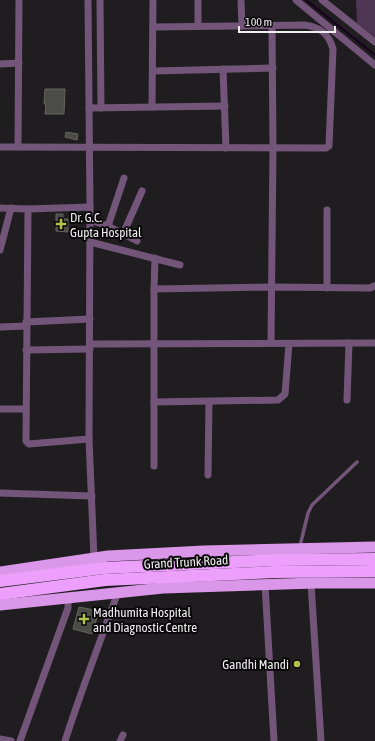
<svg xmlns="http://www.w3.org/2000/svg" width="375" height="741" viewBox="0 0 375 741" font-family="'Asap Condensed',sans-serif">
	<rect width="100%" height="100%" fill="#201d20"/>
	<path fill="#4f3654" d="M 356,0 L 375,0 L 375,37 L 357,23 Z"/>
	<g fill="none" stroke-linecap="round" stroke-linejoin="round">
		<path stroke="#190020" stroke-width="2" d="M 306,0 L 375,55"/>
	</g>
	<g fill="#4b4c48" stroke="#63645f">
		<path d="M 45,89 L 65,89 L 64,114 L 45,114 L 46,104 L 44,104 Z"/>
		<path d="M 66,132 L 78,134 L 77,140 L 65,137 Z"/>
		<path d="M 56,214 L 63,214 L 63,219 L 68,219 L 68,232 L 56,231 Z"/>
		<path d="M 79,607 L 99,611 L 92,634 L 73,629 Z"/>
	</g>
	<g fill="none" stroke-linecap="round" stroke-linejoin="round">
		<path stroke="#735579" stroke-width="3.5" d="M 300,546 L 308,513 L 312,505 L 357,462"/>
		<g stroke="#735579" stroke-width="7">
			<path d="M 88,0 L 90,207 L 89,439 L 94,558"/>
			<path d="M 100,0 L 101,108"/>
			<path d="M 198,0 L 198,26"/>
			<path d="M 241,0 L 242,26"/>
			<path d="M 296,0 L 375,65"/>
			<path d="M 322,0 L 375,42"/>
			<path d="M 0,64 L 19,63"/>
			<path d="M 223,69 L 226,148"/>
			<path d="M 153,71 L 273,68"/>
			<path d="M 152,107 L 153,0"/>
			<path d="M 89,108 L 225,106"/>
			<path d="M 0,147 L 326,148 L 329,146 L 333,49 C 329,34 320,27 305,25 L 153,27"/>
			<path d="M 18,147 L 19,0"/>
			<path d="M 0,208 L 28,209 L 90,207"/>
			<path d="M 28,209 L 26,441 L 29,444 L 89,439"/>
			<path d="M 327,210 L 327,288"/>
			<path d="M 90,220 L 108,226 L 137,241"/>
			<path d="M 108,226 L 124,178"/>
			<path d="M 123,234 L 142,191"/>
			<path d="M 90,242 L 180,265"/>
			<path d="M 0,250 L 11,208"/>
			<path d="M 154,289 L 272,287 L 370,288 L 374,286"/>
			<path d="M 26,322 L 90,319"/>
			<path d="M 0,327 L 26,326"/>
			<path d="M 271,343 L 273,148 L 272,26"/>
			<path d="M 91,344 L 375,343"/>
			<path d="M 26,350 L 90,349"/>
			<path d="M 347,400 L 349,343"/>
			<path d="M 154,402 L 278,400 L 285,394 L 289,344"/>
			<path d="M 0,409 L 26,409"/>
			<path d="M 154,466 L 154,289 L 155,258"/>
			<path d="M 208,475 L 209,402"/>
			<path d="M 0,493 L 92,496"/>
			<path d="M 311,583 L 321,741"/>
			<path d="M 265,584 L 274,741"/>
			<path d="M 0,739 L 11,741"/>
			<path d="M 20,741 L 68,608 L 68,597"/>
			<path d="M 65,741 C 81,691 100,642 118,592"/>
			<path d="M 120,741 L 123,735"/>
		</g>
		<g stroke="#da96e8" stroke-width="11">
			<path d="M 0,572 L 108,556 L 204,551 L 375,547"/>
			<path d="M 0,605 L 163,588 L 315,583 L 375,583"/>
		</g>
		<g stroke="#eca0fb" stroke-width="12">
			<path d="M 0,581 L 104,568 L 276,560 L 375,559"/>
			<path d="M 0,594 L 105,580 L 275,572 L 375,571"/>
		</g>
	</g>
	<g fill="#b3c24b" stroke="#090809" stroke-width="1.5">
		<path d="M59 218h4v4h4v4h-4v4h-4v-4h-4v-4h4z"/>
		<path d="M82 613h4v4h4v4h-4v4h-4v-4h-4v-4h4z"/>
		<circle cx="297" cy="664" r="4"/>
	</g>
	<g text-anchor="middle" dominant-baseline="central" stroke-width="4" stroke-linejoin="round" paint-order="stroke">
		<g font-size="13" fill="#f0eef0" stroke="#090809" text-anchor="start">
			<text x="70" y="217">Dr. G.C.<tspan x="70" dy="15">Gupta Hospital</tspan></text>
			<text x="93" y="612">Madhumita Hospital<tspan x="93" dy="15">and Diagnostic Centre</tspan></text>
			<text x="289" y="664" text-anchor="end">Gandhi Mandi</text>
		</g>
		<g font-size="13" fill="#f0eef0" stroke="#090809">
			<text transform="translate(186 562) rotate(-3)">Grand Trunk Road</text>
		</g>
	</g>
	<path d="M239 26v6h96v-6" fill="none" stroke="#f0eef0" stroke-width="2"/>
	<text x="245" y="26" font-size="12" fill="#f0eef0" stroke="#090809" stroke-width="3" paint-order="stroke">100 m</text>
</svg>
